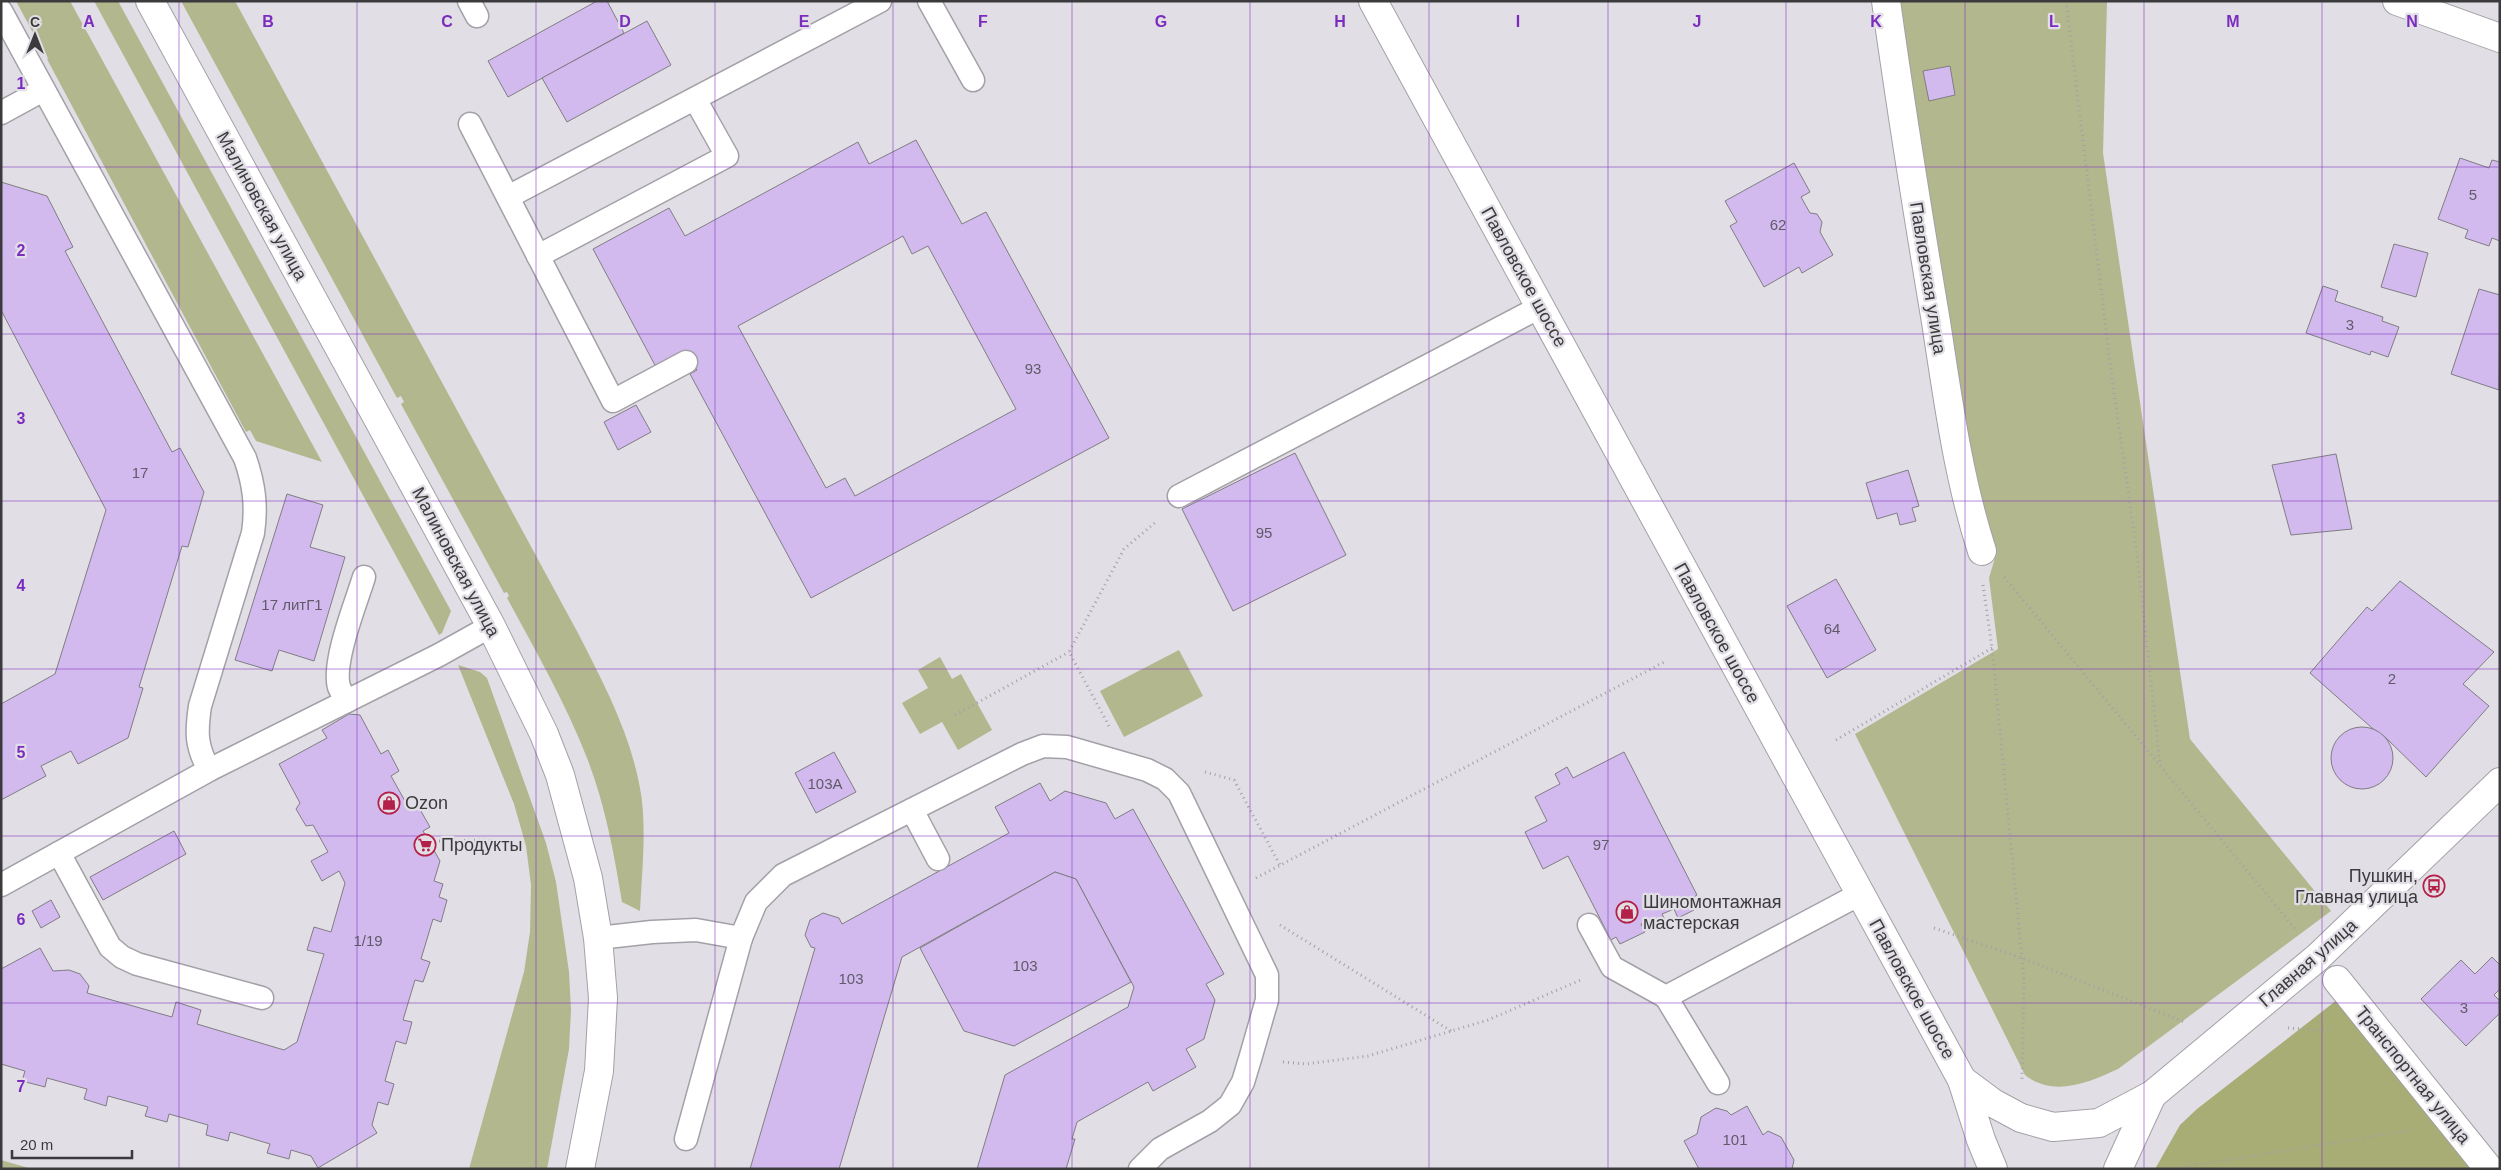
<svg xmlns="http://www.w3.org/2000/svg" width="2501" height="1170" viewBox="0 0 2501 1170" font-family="Helvetica,sans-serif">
	<rect width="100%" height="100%" fill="#e1dee5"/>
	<g fill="#b2b78e">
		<path d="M 16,1 L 70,1 L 322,462 L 256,441 L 250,430 L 246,432 Z"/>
		<path d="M 94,1 L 118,1 L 451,611 L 442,633 L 439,635 Z"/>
		<path d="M 181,1 L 235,1 L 579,635 C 604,684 630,733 640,788 C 647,824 642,873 640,911 L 622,902 C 614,853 605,804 587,758 C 565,702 535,650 507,598 L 509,596 L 507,592 L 504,593 L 401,404 L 404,402 L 401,396 L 397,398 Z"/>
		<path d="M 1900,1 L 2107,1 L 2103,153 L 2190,739 L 2331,911 L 2118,1069 C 2090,1082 2053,1098 2025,1075 L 1855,734 L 1998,649 L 1989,578 L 1997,551 L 1987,537 L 1934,254 Z"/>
		<path d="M 1179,650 L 1203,696 L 1124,737 L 1100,691 Z"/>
		<path d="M 940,657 L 952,679 L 961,674 L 992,730 L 958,750 L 942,722 L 920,734 L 902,703 L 928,688 L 918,670 Z"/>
		<path d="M 458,665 L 480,672 L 487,678 L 546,843 L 556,882 L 569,972 L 571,1010 L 569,1049 L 547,1169 L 469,1169 L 524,972 L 530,932 L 531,885 L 526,846 L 514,804 Z"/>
		<path d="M 1,1160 L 32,1169 L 1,1169 Z"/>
	</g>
	<path fill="#a7ad74" d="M 2337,1000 L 2472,1169 L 2155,1169 L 2180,1125 L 2197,1109 Z"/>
	<g fill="#d2baef" stroke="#807d83" fill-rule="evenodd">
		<path d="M 597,1 L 607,1 L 624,33 L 508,97 L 488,61 Z"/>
		<path d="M 647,21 L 671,65 L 567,122 L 542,78 Z"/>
		<path d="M 1950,66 L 1955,95 L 1929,101 L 1923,71 Z"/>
		<path d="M 916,140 L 962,224 L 986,212 L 1109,438 L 811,598 L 690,374 L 697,370 L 686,351 L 656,367 L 593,249 L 669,208 L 685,236 L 858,142 L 869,164 ZM 903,236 L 912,254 L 928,246 L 1016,409 L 855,496 L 845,478 L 826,488 L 738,326 Z"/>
		<path d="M 2460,158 L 2489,168 L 2492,160 L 2500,162 L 2500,241 L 2492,238 L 2489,246 L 2465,238 L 2468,230 L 2438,219 Z"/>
		<path d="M 1794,163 L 1810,192 L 1801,197 L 1810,213 L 1817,214 L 1822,222 L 1820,232 L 1833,255 L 1802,273 L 1799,267 L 1764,287 L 1730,226 L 1737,222 L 1725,201 Z"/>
		<path d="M 1,182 L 47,196 L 73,247 L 65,251 L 172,452 L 180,448 L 204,492 L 188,547 L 182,546 L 139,687 L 143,688 L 128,738 L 78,764 L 71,751 L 41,766 L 46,776 L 1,800 L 1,704 L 55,674 L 106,510 L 1,310 Z"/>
		<path d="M 2394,244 L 2428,253 L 2416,297 L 2381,287 Z"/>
		<path d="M 2323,286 L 2338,291 L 2335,301 L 2383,317 L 2382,321 L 2399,327 L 2388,357 L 2371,351 L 2370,355 L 2306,333 Z"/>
		<path d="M 2479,289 L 2500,295 L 2499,390 L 2451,374 Z"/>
		<path d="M 636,405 L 651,432 L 618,450 L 604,422 Z"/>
		<path d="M 1295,453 L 1346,555 L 1233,611 L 1182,509 Z"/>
		<path d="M 2336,454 L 2352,529 L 2291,535 L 2272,465 Z"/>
		<path d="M 1908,470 L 1919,506 L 1912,508 L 1916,521 L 1900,525 L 1897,513 L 1877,519 L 1866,483 Z"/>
		<path d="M 287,494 L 323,505 L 310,547 L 345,557 L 314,661 L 279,650 L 272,671 L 235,660 Z"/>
		<path d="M 1836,579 L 1876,650 L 1827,678 L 1787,606 Z"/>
		<path d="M 2400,581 L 2494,652 L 2463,684 L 2489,706 L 2426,777 L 2385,737 L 2372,728 L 2310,673 L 2367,607 L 2372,611 Z"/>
		<path d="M 349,714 L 360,715 L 381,754 L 388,750 L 399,771 L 391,776 L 410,810 L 418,806 L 430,827 L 423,831 L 440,861 L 434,881 L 443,884 L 439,897 L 447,900 L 441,922 L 433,919 L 421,959 L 430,962 L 423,982 L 415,980 L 403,1020 L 412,1022 L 406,1044 L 396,1041 L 385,1081 L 394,1084 L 388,1105 L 378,1102 L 372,1125 L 377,1133 L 318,1168 L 311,1156 L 291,1150 L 289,1159 L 267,1153 L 270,1144 L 230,1132 L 228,1141 L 206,1135 L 208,1125 L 169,1114 L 167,1122 L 145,1116 L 148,1107 L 108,1096 L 106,1106 L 84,1099 L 87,1089 L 47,1078 L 45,1087 L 22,1081 L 25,1071 L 1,1064 L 1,969 L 40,948 L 53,971 L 69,970 L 80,974 L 89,986 L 87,993 L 172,1017 L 176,1002 L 201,1010 L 197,1024 L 284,1050 L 297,1042 L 324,954 L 307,950 L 314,927 L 331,932 L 345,883 L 339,871 L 322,881 L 311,861 L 328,852 L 313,825 L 306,826 L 296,809 L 300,803 L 279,764 L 327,738 L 322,730 Z"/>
		<circle cx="2362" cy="758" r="31"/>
		<path d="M 834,752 L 856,792 L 816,813 L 795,773 Z"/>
		<path d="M 1624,752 L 1697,895 L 1689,900 L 1694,910 L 1678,918 L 1674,909 L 1662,914 L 1665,920 L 1651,928 L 1648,921 L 1641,924 L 1645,932 L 1620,944 L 1616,937 L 1611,940 L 1568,856 L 1543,869 L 1525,832 L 1547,821 L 1535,797 L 1560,784 L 1555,774 L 1567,767 L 1573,778 Z"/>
		<path d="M 1040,783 L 1050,801 L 1065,791 L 1106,803 L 1115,819 L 1133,809 L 1224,974 L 1206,984 L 1215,1000 L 1204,1039 L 1186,1049 L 1196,1067 L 1153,1091 L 1148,1082 L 1077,1122 L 1072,1139 L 1075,1139 L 1066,1169 L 977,1169 L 1005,1075 L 1128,1007 L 1134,987 L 1076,879 L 1055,872 L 902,957 L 839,1169 L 750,1169 L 815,948 L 811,947 L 805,935 L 810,920 L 823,913 L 839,918 L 842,924 L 1009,833 L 995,807 Z"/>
		<path d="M 174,831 L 186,854 L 103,900 L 90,877 Z"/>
		<path d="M 1055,872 L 1076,879 L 1131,982 L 1014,1046 L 964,1031 L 920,948 Z"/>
		<path d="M 51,900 L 60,917 L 41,928 L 32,911 Z"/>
		<path d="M 2492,957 L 2500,965 L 2500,989 L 2494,995 L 2500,1001 L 2500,1013 L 2466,1046 L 2421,999 L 2461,960 L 2475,974 Z"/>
		<path d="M 1747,1106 L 1763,1135 L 1768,1131 L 1781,1137 L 1794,1160 L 1792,1169 L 1699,1169 L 1684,1141 L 1697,1134 L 1701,1117 L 1716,1108 L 1727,1111 L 1731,1115 Z"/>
	</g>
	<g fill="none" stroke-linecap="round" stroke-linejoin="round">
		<g stroke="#a3a1a7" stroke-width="25">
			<g id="lane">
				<path d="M 469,1 L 477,16"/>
				<path d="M 929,1 L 973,80"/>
				<path d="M 1,11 L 245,458 C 254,484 257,506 253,533 L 200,706 C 196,733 196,746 209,770 L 1,885"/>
				<path d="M 1,113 L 43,90"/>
				<path d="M 470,124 L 613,401 L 686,362"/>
				<path d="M 508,197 L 880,1"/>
				<path d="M 538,256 L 727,156 L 695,99"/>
				<path d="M 1179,496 L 1540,307"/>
				<path d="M 347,701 C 345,697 341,692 339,687 C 332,662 356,603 364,577"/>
				<path d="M 209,770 L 439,655 L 491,626"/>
				<path d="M 912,810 L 938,859"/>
				<path d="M 59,853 L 110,947 L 122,957 L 137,964 L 262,998"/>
				<path d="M 1589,925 L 1612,967 L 1666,997 L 1860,894"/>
				<path d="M 598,938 L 652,932 L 696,930 L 741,938"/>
				<path d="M 1666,997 L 1718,1083"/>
				<path d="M 686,1139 L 741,938 L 756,902 L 783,875 L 1022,754 L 1043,746 L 1067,747 L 1147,770 L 1165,779 L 1179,793 L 1267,975 L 1267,1000 L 1250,1059 L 1243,1082 L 1230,1105 L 1210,1121 L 1160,1149 L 1140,1169"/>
			</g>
		</g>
		<g stroke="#a3a1a7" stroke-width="30">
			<g id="street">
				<path d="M 150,1 L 491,626 L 544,734 L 560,775 L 588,878 L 598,938 L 603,998 L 599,1071 L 580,1169"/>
				<path d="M 1886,1 C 1901,109 1918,215 1936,322 C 1948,400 1958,477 1982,551"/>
				<path d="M 2397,1 L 2500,38"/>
				<path d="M 2337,980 L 2489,1169"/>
			</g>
		</g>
		<g stroke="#a3a1a7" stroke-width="30">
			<g id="secondary">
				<path d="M 1373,1 L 1962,1080 L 1993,1103 L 2021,1118 L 2053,1127 L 2099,1123 L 2152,1095 L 2318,957 L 2500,782"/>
				<path d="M 1962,1080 L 1981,1140 L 1993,1169"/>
				<path d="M 2118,1169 L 2152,1095"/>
			</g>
		</g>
		<g stroke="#a4a1a6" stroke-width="3" stroke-dasharray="1 4" stroke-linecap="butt">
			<path d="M 2066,1 L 2112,379 L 2136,546 L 2160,764"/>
			<path d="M 2004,577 L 2296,930"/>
			<path d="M 1983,585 L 1992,648 L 2024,980 L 2022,1079"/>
			<path d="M 955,715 L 1069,652"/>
			<path d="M 1109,726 L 1069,652 L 1124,549 L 1157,521"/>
			<path d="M 1836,740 L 1992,648"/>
			<path d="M 1205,772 L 1234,780 L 1280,865"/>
			<path d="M 439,841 L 484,840 L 513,845"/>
			<path d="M 1256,878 L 1666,661"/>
			<path d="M 1280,925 L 1451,1031"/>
			<path d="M 1934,928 L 2022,958 L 2184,1022"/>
			<path d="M 2288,1028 L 2331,1031"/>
			<path d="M 1283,1062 L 1306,1064 L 1368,1056 L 1488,1020 L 1583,979"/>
			<path d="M 2171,1169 L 2412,1130"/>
		</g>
		<use href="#lane" stroke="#fff" stroke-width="22"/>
		<use href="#street" stroke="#fff" stroke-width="28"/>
		<use href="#secondary" stroke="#fff" stroke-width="28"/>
	</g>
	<path fill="none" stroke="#7b2cbf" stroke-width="1" stroke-opacity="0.55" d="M 179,1 L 179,1169M 357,1 L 357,1169M 536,1 L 536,1169M 715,1 L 715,1169M 893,1 L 893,1169M 1072,1 L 1072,1169M 1250,1 L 1250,1169M 1429,1 L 1429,1169M 1608,1 L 1608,1169M 1786,1 L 1786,1169M 1965,1 L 1965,1169M 2144,1 L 2144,1169M 2322,1 L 2322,1169M 1,167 L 2500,167M 1,334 L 2500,334M 1,501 L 2500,501M 1,669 L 2500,669M 1,836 L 2500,836M 1,1003 L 2500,1003"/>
	<defs>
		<g id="shop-ring" transform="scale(1.125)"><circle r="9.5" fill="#e1dee5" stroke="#b32148" stroke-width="1.5"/><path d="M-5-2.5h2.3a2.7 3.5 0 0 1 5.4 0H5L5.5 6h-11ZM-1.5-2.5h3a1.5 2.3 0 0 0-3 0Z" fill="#b32148"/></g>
		<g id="supermarket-ring" transform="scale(1.125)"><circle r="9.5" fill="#e1dee5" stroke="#b32148" stroke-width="1.5"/><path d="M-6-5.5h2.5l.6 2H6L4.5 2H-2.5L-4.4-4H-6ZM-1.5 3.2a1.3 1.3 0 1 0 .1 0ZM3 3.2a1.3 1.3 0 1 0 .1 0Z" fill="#b32148"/></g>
		<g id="bus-ring" transform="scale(1.125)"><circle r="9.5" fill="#e1dee5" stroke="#b32148" stroke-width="1.5"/><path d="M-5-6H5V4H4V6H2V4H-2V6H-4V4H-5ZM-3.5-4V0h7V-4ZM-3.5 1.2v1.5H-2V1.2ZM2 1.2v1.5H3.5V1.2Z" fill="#b32148"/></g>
	</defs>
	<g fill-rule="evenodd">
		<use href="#shop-ring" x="389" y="803"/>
		<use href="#supermarket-ring" x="425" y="845"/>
		<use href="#bus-ring" x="2434" y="886"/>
		<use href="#shop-ring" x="1627" y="912"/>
	</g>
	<g text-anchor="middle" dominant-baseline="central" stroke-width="4.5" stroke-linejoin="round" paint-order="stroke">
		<g font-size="15" fill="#615a69">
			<text x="2473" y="194">5</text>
			<text x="1778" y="224">62</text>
			<text x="2350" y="324">3</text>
			<text x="1033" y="368">93</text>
			<text x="140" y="472">17</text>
			<text x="1264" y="532">95</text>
			<text x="292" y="604">17 литГ1</text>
			<text x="1832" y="628">64</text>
			<text x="2392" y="678">2</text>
			<text x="825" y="783">103А</text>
			<text x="1601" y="844">97</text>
			<text x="368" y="940">1/19</text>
			<text x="1025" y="965">103</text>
			<text x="851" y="978">103</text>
			<text x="2464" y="1007">3</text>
			<text x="1735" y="1139">101</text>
		</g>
		<g font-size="18" fill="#3b3a3c" stroke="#e1dee5">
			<text transform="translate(262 206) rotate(61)">Малиновская улица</text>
			<text transform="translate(1524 277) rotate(61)">Павловское шоссе</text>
			<text transform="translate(1928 278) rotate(81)">Павловская улица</text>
			<text transform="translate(456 562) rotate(62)">Малиновская улица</text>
			<text transform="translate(1717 633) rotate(61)">Павловское шоссе</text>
			<text transform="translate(2308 963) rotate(-41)">Главная улица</text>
			<text transform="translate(1912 989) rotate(61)">Павловское шоссе</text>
			<text transform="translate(2413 1075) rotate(51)">Транспортная улица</text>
		</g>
		<g font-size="18" fill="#3b3a3c" stroke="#e1dee5" text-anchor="start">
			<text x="405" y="803">Ozon</text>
			<text x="441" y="845">Продукты</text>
			<text x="2418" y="876" text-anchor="end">Пушкин,<tspan x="2418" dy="21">Главная улица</tspan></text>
			<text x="1643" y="902">Шиномонтажная<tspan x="1643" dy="21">мастерская</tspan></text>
		</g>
	</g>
	<g font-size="16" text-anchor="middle" font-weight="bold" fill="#7b2cbf" stroke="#e1dee5" stroke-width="4.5" stroke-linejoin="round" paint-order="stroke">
		<text x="89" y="27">A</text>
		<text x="268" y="27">B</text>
		<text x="447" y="27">C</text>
		<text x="625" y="27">D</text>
		<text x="804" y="27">E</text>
		<text x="983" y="27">F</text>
		<text x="1161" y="27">G</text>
		<text x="1340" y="27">H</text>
		<text x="1518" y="27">I</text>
		<text x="1697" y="27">J</text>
		<text x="1876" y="27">K</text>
		<text x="2054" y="27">L</text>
		<text x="2233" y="27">M</text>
		<text x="2412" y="27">N</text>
		<text x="21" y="89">1</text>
		<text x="21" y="256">2</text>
		<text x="21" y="424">3</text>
		<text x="21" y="591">4</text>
		<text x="21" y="758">5</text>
		<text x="21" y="925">6</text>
		<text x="21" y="1092">7</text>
	</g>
	<rect width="2501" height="1170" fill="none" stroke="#3b3a3c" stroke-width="5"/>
	<g transform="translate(35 35)" stroke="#e1dee5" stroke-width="4" paint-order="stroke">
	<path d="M0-4L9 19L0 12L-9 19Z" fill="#3b3a3c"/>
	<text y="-8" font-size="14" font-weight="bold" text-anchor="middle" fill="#3b3a3c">С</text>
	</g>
	<path d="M12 1150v8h120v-8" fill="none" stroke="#3b3a3c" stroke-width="2.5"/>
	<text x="20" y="1150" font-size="15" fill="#3b3a3c" stroke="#e1dee5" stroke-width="4" paint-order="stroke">20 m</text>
</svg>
